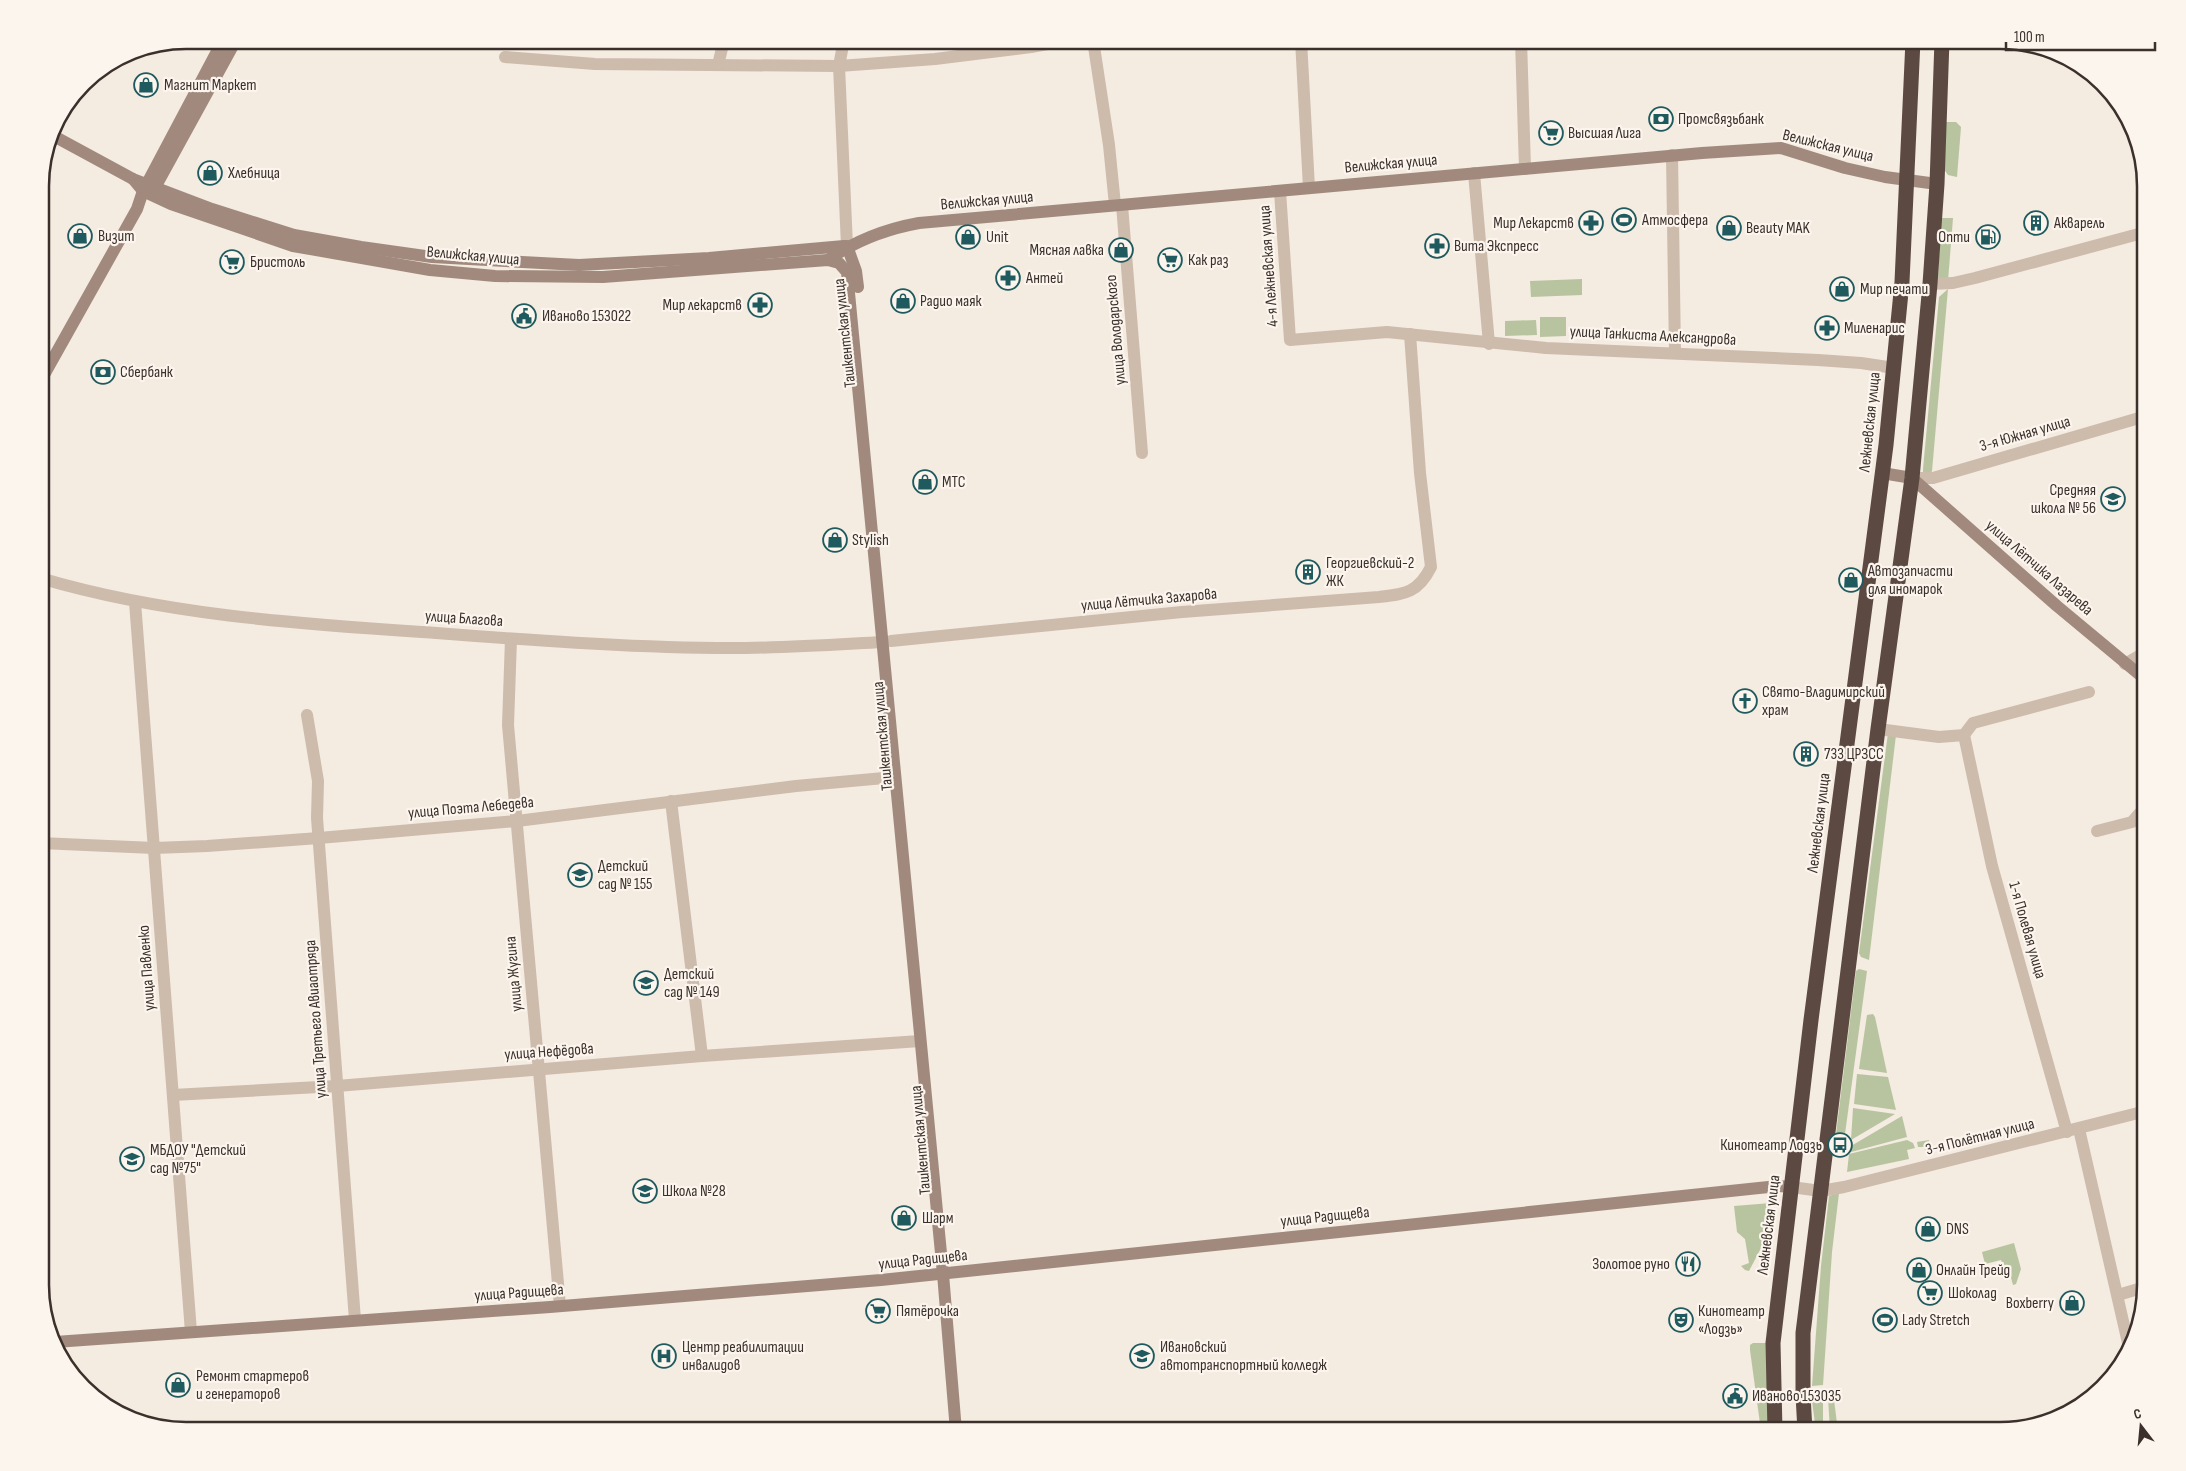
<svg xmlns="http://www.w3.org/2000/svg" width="2186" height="1471" viewBox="0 0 2186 1471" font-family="'Sofia Sans Condensed',sans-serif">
	<rect width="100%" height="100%" fill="#f4ebe1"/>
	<g fill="#b8c4a0">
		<path d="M 1944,122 L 1956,122 L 1961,127 L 1957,177 L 1948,175 L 1943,168 Z"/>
		<path d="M 1941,218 L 1953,218 L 1948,281 L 1938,278 Z"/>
		<path d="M 1582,279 L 1582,295 L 1531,297 L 1530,281 Z"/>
		<path d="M 1948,289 L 1932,471 L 1930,474 L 1923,472 L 1923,469 L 1939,297 Z"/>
		<path d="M 1540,317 L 1566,317 L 1566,336 L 1540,337 Z"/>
		<path d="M 1536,320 L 1537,335 L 1505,336 L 1505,321 Z"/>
		<path d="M 1888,733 L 1896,735 L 1869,960 L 1861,957 L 1859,953 Z"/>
		<path d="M 1859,969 L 1867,971 L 1845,1134 L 1836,1134 L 1856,971 Z"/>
		<path d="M 1873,1014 L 1875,1017 L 1887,1073 L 1859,1069 L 1867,1015 Z"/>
		<path d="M 1857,1074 L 1888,1077 L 1896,1110 L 1854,1104 Z"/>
		<path d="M 1853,1108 L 1895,1114 L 1851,1140 Z"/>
		<path d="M 1902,1116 L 1907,1137 L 1851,1152 L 1851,1146 Z"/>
		<path d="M 1907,1140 L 1913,1143 L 1915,1148 L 1907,1150 L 1909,1159 L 1847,1172 L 1849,1154 Z"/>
		<path d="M 1929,1140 L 1930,1148 L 1926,1154 L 1924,1147 L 1918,1147 L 1917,1142 Z"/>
		<path d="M 1839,1193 L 1832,1252 L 1823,1385 L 1812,1386 L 1821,1266 L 1829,1196 Z"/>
		<path d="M 1771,1203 L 1772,1227 L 1749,1271 L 1745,1270 L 1741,1266 L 1749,1263 L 1745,1239 L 1737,1232 L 1734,1206 Z"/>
		<path d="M 2014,1243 L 2021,1269 L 2016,1284 L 2013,1285 L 2009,1270 L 2004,1271 L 2001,1260 L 1985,1264 L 1982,1252 Z"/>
		<path d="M 1753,1343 L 1767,1343 L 1768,1431 L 1761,1431 L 1750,1350 L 1750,1345 Z"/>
		<path d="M 1828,1397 L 1834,1400 L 1838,1431 L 1830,1431 Z"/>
		<path d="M 1823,1399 L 1823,1431 L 1816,1431 L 1812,1401 Z"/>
	</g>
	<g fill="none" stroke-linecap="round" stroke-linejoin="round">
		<g stroke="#cdbbac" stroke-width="12">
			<path d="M 844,40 L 839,66 L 847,246"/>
			<path d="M 1093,40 L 1109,145 L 1115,205"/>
			<path d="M 1301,40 L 1309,188"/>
			<path d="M 1521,40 L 1525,169"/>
			<path d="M 505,57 L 595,64 L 839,66 L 935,59 L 1031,47 L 1069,40"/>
			<path d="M 718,65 L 724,40"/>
			<path d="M 1672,155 L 1675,353"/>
			<path d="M 1474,173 L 1489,344"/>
			<path d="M 1280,191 L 1290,340 L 1387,332 L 1546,348 L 1818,360 L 1861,363 L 1894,368"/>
			<path d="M 1122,205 L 1142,453"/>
			<path d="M 1930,284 L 1953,283 L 1975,278 L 2146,232"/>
			<path d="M 1912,478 L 1933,478 L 2146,416"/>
			<path d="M 40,578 C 168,616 303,624 436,633 C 529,640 623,647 716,648 C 772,649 827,645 882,642"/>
			<path d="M 135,602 L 191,1332"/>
			<path d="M 511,639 L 508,725 L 560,1306"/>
			<path d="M 891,641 L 1182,612 L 1379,597 C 1405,594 1418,593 1431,567 L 1420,473 L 1410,334"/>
			<path d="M 2125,664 L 2146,652"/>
			<path d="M 307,715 L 318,781 L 317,818 L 355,1320"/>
			<path d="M 1878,729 L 1939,737 L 1964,735 L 1973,723 L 2089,692"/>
			<path d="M 1964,735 L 1992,866 L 2067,1132"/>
			<path d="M 671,801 L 702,1056"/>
			<path d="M 2097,831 L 2132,822 L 2146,806"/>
			<path d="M 40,843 L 154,848 L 207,846 L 319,838 L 517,821 L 796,786 L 895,777"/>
			<path d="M 173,1095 L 337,1086 L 702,1056 L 920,1041"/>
			<path d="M 2079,1129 L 2128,1343"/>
			<path d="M 1791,1187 L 1821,1191 L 1844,1187 L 2146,1111"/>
			<path d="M 2118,1295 L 2145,1287"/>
		</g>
		<g stroke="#a18a7d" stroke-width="12">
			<path d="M 50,134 L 133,179 L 212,209 L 294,235 L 361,247 L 432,257 L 579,265 L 709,258 L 844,246"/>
			<path d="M 133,179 L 143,191 L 171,204 L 293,246 L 430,270 L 495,276 L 603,277 L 828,260 L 839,263 L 847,272 L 943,1274 L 956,1431"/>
			<path d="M 152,193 L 236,40"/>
			<path d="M 847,246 L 856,271 L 858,287"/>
			<path d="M 828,260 C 856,240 886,229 919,223 L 1702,153 L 1781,148 L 1845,168 L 1885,177 L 1937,184"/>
			<path d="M 40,382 L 137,209 L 143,191 L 223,40"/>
			<path d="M 1882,473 L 1912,478 L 2057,606 L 2146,680"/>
			<path d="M 55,1342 L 550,1307 L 881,1280 L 1778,1186 L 1791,1187"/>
		</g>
		<g stroke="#5c4a42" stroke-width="15">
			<path d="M 1775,1431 L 1773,1343 L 1811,1020 L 1886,445 L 1902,282 L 1913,40"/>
			<path d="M 1805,1431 L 1803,1395 L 1803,1333 L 1878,729 L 1912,478 L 1930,284 L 1937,184 L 1942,40"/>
		</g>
	</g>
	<defs>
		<g id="shop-ring" transform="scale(1.25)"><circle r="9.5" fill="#fbf5ee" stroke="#1f5a5e" stroke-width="1.5"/><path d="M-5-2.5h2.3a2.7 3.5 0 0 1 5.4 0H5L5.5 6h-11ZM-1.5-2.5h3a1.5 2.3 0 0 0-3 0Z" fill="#1f5a5e"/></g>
		<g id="bank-ring" transform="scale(1.25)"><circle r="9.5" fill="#fbf5ee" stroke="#1f5a5e" stroke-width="1.5"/><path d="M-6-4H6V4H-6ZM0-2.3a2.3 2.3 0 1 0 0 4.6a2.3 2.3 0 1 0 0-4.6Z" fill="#1f5a5e"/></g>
		<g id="supermarket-ring" transform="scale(1.25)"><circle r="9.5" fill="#fbf5ee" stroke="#1f5a5e" stroke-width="1.5"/><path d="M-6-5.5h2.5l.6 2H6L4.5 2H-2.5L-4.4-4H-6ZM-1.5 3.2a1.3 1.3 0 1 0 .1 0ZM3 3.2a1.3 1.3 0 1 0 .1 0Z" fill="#1f5a5e"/></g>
		<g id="stadium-ring" transform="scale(1.25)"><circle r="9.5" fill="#fbf5ee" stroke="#1f5a5e" stroke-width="1.5"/><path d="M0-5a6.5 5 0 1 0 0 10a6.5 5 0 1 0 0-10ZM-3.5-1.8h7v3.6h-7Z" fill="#1f5a5e"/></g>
		<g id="pharmacy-ring" transform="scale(1.25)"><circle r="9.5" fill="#fbf5ee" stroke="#1f5a5e" stroke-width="1.5"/><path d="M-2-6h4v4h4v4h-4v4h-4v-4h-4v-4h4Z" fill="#1f5a5e"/></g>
		<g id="building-ring" transform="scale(1.25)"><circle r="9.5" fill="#fbf5ee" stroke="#1f5a5e" stroke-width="1.5"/><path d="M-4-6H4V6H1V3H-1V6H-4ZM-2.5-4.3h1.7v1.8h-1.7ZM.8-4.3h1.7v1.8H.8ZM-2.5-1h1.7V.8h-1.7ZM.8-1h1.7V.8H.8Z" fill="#1f5a5e"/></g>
		<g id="fuel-ring" transform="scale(1.25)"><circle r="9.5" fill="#fbf5ee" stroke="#1f5a5e" stroke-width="1.5"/><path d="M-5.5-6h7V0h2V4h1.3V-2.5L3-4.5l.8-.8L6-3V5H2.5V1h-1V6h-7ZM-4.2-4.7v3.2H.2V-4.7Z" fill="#1f5a5e"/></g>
		<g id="civic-ring" transform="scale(1.25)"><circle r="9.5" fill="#fbf5ee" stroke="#1f5a5e" stroke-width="1.5"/><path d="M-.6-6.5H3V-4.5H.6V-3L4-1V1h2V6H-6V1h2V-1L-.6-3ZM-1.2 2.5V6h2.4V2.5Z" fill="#1f5a5e"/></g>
		<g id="school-ring" transform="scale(1.25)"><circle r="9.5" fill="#fbf5ee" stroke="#1f5a5e" stroke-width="1.5"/><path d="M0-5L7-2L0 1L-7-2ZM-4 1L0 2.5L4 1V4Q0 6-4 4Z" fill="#1f5a5e"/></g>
		<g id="church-ring" transform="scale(1.25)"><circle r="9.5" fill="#fbf5ee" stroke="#1f5a5e" stroke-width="1.5"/><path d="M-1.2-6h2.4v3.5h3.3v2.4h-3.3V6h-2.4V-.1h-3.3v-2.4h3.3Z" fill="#1f5a5e"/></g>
		<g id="bus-ring" transform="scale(1.25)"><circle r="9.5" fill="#fbf5ee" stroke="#1f5a5e" stroke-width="1.5"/><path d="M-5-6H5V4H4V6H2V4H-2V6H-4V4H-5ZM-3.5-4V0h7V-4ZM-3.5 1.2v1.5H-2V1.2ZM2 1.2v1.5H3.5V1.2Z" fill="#1f5a5e"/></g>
		<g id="restaurant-ring" transform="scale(1.25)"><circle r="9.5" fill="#fbf5ee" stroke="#1f5a5e" stroke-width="1.5"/><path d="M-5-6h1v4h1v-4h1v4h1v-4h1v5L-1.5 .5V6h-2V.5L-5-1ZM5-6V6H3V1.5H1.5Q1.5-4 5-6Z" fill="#1f5a5e"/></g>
		<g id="theatre-ring" transform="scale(1.25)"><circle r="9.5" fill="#fbf5ee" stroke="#1f5a5e" stroke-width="1.5"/><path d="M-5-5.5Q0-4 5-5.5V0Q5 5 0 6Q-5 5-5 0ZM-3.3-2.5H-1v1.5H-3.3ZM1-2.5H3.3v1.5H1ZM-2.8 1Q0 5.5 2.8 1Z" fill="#1f5a5e"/></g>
		<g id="hospital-ring" transform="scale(1.25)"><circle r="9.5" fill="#fbf5ee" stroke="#1f5a5e" stroke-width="1.5"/><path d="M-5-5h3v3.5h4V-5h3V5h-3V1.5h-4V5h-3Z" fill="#1f5a5e"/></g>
		<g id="university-ring" transform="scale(1.25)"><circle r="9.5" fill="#fbf5ee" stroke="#1f5a5e" stroke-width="1.5"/><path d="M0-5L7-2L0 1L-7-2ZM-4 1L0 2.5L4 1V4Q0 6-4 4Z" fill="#1f5a5e"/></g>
	</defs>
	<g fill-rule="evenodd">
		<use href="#shop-ring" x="146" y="85"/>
		<use href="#bank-ring" x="1661" y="119"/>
		<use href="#supermarket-ring" x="1551" y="133"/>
		<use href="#shop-ring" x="210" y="173"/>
		<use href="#stadium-ring" x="1624" y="220"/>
		<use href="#pharmacy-ring" x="1591" y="223"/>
		<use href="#building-ring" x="2036" y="223"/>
		<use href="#shop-ring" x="1729" y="228"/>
		<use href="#shop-ring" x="80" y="236"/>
		<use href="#shop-ring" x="968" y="237"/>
		<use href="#fuel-ring" x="1988" y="237"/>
		<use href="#pharmacy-ring" x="1437" y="246"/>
		<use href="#shop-ring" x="1121" y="250"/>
		<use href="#supermarket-ring" x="1170" y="260"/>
		<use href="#supermarket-ring" x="232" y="262"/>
		<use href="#pharmacy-ring" x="1008" y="278"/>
		<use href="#shop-ring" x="1842" y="289"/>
		<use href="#shop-ring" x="903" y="301"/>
		<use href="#pharmacy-ring" x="760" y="305"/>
		<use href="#civic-ring" x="524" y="316"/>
		<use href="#pharmacy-ring" x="1827" y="328"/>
		<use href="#bank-ring" x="103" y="372"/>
		<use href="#shop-ring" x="925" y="482"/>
		<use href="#school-ring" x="2113" y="499"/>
		<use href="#shop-ring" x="835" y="540"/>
		<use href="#building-ring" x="1308" y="572"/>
		<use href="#shop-ring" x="1851" y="580"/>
		<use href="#church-ring" x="1745" y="701"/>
		<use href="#building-ring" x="1806" y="754"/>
		<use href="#school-ring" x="580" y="875"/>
		<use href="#school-ring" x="646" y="983"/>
		<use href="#bus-ring" x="1840" y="1145"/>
		<use href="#school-ring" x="132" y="1159"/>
		<use href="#school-ring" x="645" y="1191"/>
		<use href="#shop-ring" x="904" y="1218"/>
		<use href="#shop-ring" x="1928" y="1229"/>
		<use href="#restaurant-ring" x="1688" y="1264"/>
		<use href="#shop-ring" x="1919" y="1270"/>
		<use href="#supermarket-ring" x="1930" y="1293"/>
		<use href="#shop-ring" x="2072" y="1303"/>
		<use href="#supermarket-ring" x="878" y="1311"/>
		<use href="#theatre-ring" x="1681" y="1320"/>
		<use href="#stadium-ring" x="1885" y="1320"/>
		<use href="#hospital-ring" x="664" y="1356"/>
		<use href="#university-ring" x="1142" y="1356"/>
		<use href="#shop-ring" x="178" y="1385"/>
		<use href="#civic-ring" x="1735" y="1396"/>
	</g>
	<g text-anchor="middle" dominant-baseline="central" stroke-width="4.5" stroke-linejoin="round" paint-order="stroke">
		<g font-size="16" fill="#3b302b" stroke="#fbf5ee" text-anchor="start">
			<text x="164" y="85">Магнит Маркет</text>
			<text x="1678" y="119">Промсвязьбанк</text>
			<text x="1568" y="133">Высшая Лига</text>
			<text x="228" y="173">Хлебница</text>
			<text x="1642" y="220">Атмосфера</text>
			<text x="1574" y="223" text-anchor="end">Мир Лекарств</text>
			<text x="2054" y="223">Акварель</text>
			<text x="1746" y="228">Beauty MAK</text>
			<text x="98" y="236">Визит</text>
			<text x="986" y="237">Unit</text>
			<text x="1970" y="237" text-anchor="end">Опти</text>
			<text x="1454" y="246">Вита Экспресс</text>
			<text x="1104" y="250" text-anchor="end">Мясная лавка</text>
			<text x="1188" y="260">Как раз</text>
			<text x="250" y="262">Бристоль</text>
			<text x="1026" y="278">Антей</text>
			<text x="1860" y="289">Мир печати</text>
			<text x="920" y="301">Радио маяк</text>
			<text x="742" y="305" text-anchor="end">Мир лекарств</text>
			<text x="542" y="316">Иваново 153022</text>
			<text x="1844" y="328">Миленарис</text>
			<text x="120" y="372">Сбербанк</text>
			<text x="942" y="482">МТС</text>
			<text x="2096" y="490" text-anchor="end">Средняя<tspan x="2096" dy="18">школа № 56</tspan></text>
			<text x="852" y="540">Stylish</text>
			<text x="1326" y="563">Георгиевский-2<tspan x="1326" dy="18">ЖК</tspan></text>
			<text x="1868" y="571">Автозапчасти<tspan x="1868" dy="18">для иномарок</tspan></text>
			<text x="1762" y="692">Свято-Владимирский<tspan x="1762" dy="18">храм</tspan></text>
			<text x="1824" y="754">733 ЦРЗСС</text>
			<text x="598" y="866">Детский<tspan x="598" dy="18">сад № 155</tspan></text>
			<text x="664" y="974">Детский<tspan x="664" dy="18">сад № 149</tspan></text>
			<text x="1822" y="1145" text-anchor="end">Кинотеатр Лодзь</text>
			<text x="150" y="1150">МБДОУ "Детский<tspan x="150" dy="18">сад №75"</tspan></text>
			<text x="662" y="1191">Школа №28</text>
			<text x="922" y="1218">Шарм</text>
			<text x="1946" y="1229">DNS</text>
			<text x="1670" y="1264" text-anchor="end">Золотое руно</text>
			<text x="1936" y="1270">Онлайн Трейд</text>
			<text x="1948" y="1293">Шоколад</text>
			<text x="2054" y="1303" text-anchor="end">Boxberry</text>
			<text x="896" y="1311">Пятёрочка</text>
			<text x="1698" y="1311">Кинотеатр<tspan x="1698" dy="18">«Лодзь»</tspan></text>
			<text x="1902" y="1320">Lady Stretch</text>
			<text x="682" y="1347">Центр реабилитации<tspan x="682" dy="18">инвалидов</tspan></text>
			<text x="1160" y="1347">Ивановский<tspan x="1160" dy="18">автотранспортный колледж</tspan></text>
			<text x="196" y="1376">Ремонт стартеров<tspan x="196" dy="18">и генераторов</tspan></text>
			<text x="1752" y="1396">Иваново 153035</text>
		</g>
		<g font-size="16" fill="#3b302b" stroke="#fbf5ee">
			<text transform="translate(1828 146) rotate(14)">Велижская улица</text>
			<text transform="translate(1391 164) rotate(-5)">Велижская улица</text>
			<text transform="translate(987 201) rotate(-5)">Велижская улица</text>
			<text transform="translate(473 256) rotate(5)">Велижская улица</text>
			<text transform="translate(1269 266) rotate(-94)">4-я Лежневская улица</text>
			<text transform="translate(1116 330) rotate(-95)">улица Володарского</text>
			<text transform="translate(845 333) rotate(-96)">Ташкентская улица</text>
			<text transform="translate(1653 336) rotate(3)">улица Танкиста Александрова</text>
			<text transform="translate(1870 422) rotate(-84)">Лежневская улица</text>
			<text transform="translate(2025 434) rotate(-16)">3-я Южная улица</text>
			<text transform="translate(2039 568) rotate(41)">улица Лётчика Лазарева</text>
			<text transform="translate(1149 600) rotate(-5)">улица Лётчика Захарова</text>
			<text transform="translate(464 619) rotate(4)">улица Благова</text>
			<text transform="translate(883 736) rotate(-95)">Ташкентская улица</text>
			<text transform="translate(471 808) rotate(-5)">улица Поэта Лебедева</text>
			<text transform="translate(1819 823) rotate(-83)">Лежневская улица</text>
			<text transform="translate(2027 930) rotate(74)">1-я Полевая улица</text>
			<text transform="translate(147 968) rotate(-94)">улица Павленко</text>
			<text transform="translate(514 974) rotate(-95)">улица Жугина</text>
			<text transform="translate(316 1019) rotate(-94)">улица Третьего Авиаотряда</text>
			<text transform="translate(549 1052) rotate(-4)">улица Нефёдова</text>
			<text transform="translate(1980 1137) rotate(-14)">3-я Полётная улица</text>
			<text transform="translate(921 1140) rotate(-95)">Ташкентская улица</text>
			<text transform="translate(1325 1217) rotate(-6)">улица Радищева</text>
			<text transform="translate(1769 1225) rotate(-83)">Лежневская улица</text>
			<text transform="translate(923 1260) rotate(-6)">улица Радищева</text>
			<text transform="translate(519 1293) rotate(-4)">улица Радищева</text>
		</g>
	</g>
	<path d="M0 0H2186V1471H0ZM186 49H2000A137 137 0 0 1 2137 186V1285A137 137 0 0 1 2000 1422H186A137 137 0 0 1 49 1285V186A137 137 0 0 1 186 49Z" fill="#fbf5ee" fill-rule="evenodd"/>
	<path fill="none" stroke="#3b302b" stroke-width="2.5" d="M186 49H2000A137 137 0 0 1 2137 186V1285A137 137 0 0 1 2000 1422H186A137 137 0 0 1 49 1285V186A137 137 0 0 1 186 49Z"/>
	<g transform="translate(2141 1426) rotate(344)" stroke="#fbf5ee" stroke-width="4" paint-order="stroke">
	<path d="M0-4L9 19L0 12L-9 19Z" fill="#3b302b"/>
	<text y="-8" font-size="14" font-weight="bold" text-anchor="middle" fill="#3b302b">С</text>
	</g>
	<path d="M2006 42v8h149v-8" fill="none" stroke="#3b302b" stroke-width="2.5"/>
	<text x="2014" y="42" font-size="15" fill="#3b302b" stroke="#fbf5ee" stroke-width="4" paint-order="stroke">100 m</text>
</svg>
